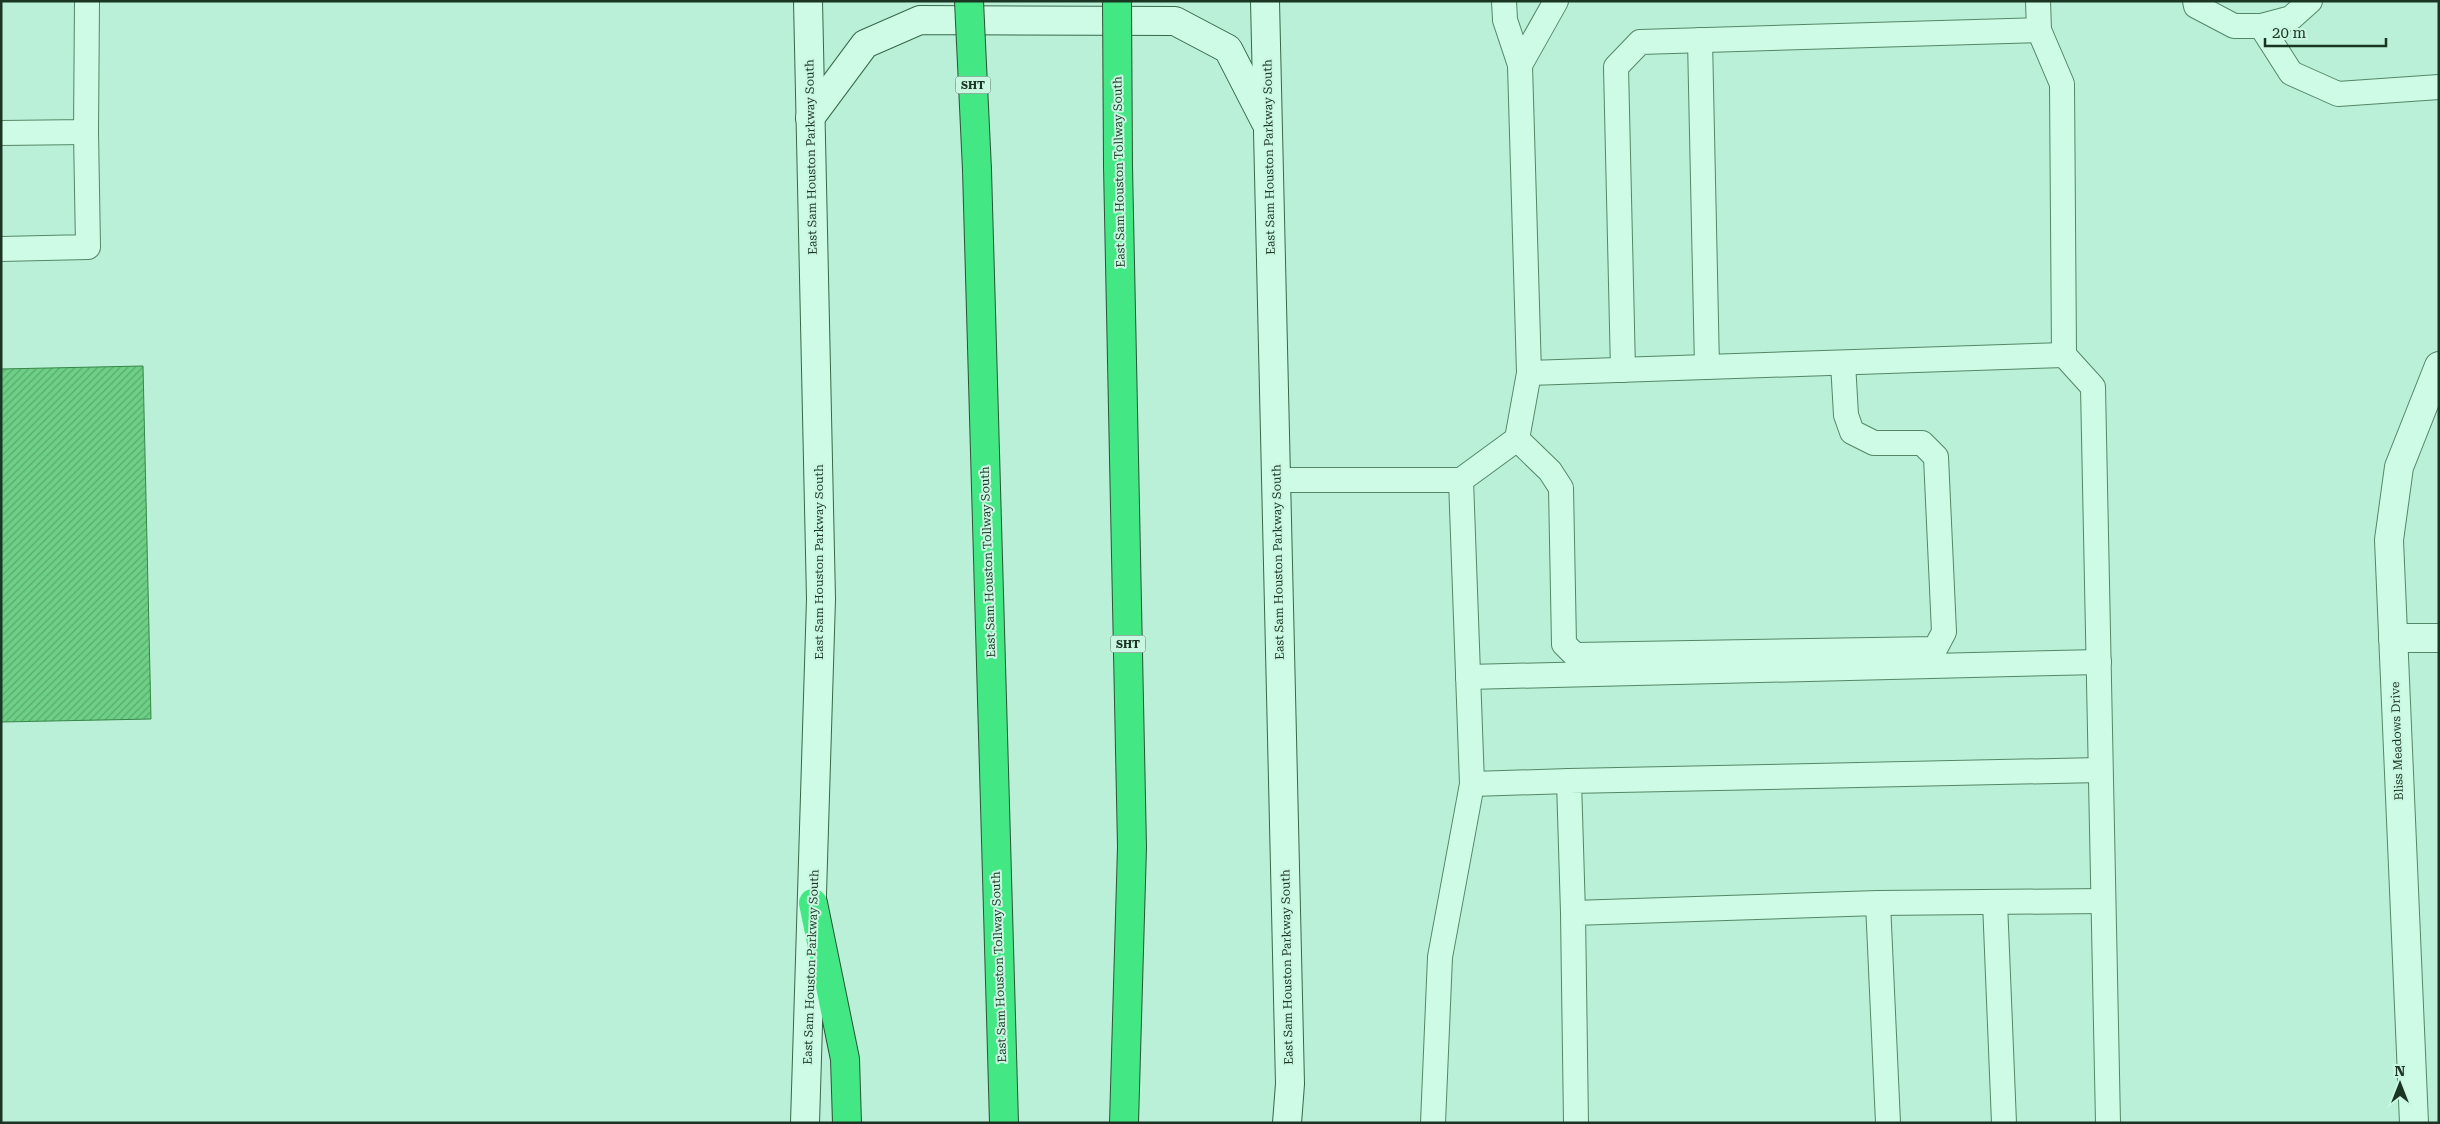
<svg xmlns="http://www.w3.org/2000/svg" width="2440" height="1124" viewBox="0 0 2440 1124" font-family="'Roboto Serif',serif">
	<defs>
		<pattern id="building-hatch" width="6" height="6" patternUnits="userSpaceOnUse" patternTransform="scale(1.25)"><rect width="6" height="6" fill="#6dd086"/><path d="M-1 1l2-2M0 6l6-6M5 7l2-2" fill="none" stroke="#59aa6d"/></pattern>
	</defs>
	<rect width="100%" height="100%" fill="#baf0d7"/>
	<path fill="url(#building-hatch)" stroke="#38874a" d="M 143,366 L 151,719 L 1,722 L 1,369 Z"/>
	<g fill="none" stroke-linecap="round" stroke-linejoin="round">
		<g stroke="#548766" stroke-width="26">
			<g id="service">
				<path d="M 2038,1 L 2039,30 L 2062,84 L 2064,355 L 2093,387 L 2108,1123"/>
				<path d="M 2195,1 L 2196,6 L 2234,26 L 2261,26 L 2291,18 L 2310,1"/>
				<path d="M 2261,26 L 2291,73 L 2338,94 L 2439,87"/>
				<path d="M 1700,40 L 1707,367"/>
				<path d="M 1520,65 L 1556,1"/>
				<path d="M 1,133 L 86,132 L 87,1"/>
				<path d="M 1,249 L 88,247 L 86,132"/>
				<path d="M 1623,370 L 1616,67 L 1640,42 L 2039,30"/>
				<path d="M 1529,373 L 2064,355"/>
				<path d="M 1517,439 L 1550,471 L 1561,488 L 1564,644 L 1575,655 L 1935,649 L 1944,632 L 1936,457 L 1922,443 L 1874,443 L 1852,432 L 1846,415 L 1843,363"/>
				<path d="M 1276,480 L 1461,480 L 1517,439 L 1529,373 L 1520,65 L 1505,20 L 1504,1"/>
				<path d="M 1468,677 L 2099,662"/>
				<path d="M 1472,784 L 1569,781"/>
				<path d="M 1995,902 L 2004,1123"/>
				<path d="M 1878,903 L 2103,901"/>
				<path d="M 1573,913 L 1569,781 L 2100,770"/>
				<path d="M 1433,1123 L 1440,957 L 1472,784 L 1461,480"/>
				<path d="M 1576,1123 L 1573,913 L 1878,903 L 1888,1123"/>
			</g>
		</g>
		<g stroke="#548766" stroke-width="30">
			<g id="minor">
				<path d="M 2393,638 L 2439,638"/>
				<path d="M 2414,1123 L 2389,540 L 2399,467 L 2439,366"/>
			</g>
		</g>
		<g stroke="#376848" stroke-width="30">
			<g id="secondary">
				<path d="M 1265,1 L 1290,1084 L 1287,1123"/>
				<path d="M 810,118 L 865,44 L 920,20 L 1175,21 L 1228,49 L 1265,121"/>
				<path d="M 805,1123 L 821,599 L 808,1"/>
			</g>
		</g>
		<g stroke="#295436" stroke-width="30">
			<g id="motorway">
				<path d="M 1118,166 L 1132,847 L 1124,1123"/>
				<path d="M 977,170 L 1004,1123"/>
				<path d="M 813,903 L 845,1059 L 847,1123"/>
			</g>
		</g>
		<use href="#service" stroke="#cdfbe5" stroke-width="24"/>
		<use href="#minor" stroke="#cdfbe5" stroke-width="28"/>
		<use href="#secondary" stroke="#cdfbe5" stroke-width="28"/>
		<use href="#motorway" stroke="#43e783" stroke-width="28"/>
		<g stroke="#295436" stroke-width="30" stroke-linecap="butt">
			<g id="motorway-bridge">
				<path d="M 969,1 L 977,170"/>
				<path d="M 1117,1 L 1118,166"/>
			</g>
		</g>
		<use href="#motorway-bridge" stroke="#43e783" stroke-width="28"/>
	</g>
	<g text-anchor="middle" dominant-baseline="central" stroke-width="4" stroke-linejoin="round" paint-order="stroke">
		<g fill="#caf7e2" stroke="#4f6f5c" stroke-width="1">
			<rect x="955.5" y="76.5" width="35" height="17" rx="4"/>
			<rect x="1110.5" y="635.5" width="35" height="17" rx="4"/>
		</g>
		<g font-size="11" font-weight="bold" fill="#1a3522">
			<text x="973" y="85">SHT</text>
			<text x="1128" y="644">SHT</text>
		</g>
		<g font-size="12" fill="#1a3522" stroke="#caf7e2">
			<text transform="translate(811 157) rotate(-91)">East Sam Houston Parkway South</text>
			<text transform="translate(1269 157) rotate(-91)">East Sam Houston Parkway South</text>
			<text transform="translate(1119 172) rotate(-91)">East Sam Houston Tollway South</text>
			<text transform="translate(819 562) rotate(-90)">East Sam Houston Parkway South</text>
			<text transform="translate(988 562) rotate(-92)">East Sam Houston Tollway South</text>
			<text transform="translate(1278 562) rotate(-91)">East Sam Houston Parkway South</text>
			<text transform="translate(2397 741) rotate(-92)">Bliss Meadows Drive</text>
			<text transform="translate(811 967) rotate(-88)">East Sam Houston Parkway South</text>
			<text transform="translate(999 967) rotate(-92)">East Sam Houston Tollway South</text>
			<text transform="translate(1287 967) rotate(-91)">East Sam Houston Parkway South</text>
		</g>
	</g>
	<rect width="2440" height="1124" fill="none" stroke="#1a3522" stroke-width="5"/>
	<g transform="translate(2400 1084)" stroke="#caf7e2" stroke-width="4" paint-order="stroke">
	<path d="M0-4L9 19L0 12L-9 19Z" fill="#1a3522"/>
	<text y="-8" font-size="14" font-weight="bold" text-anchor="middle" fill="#1a3522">N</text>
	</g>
	<path d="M2265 38v8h121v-8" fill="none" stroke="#1a3522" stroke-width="2.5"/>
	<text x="2272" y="38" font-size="15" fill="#1a3522" stroke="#caf7e2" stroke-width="4" paint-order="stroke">20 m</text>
</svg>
